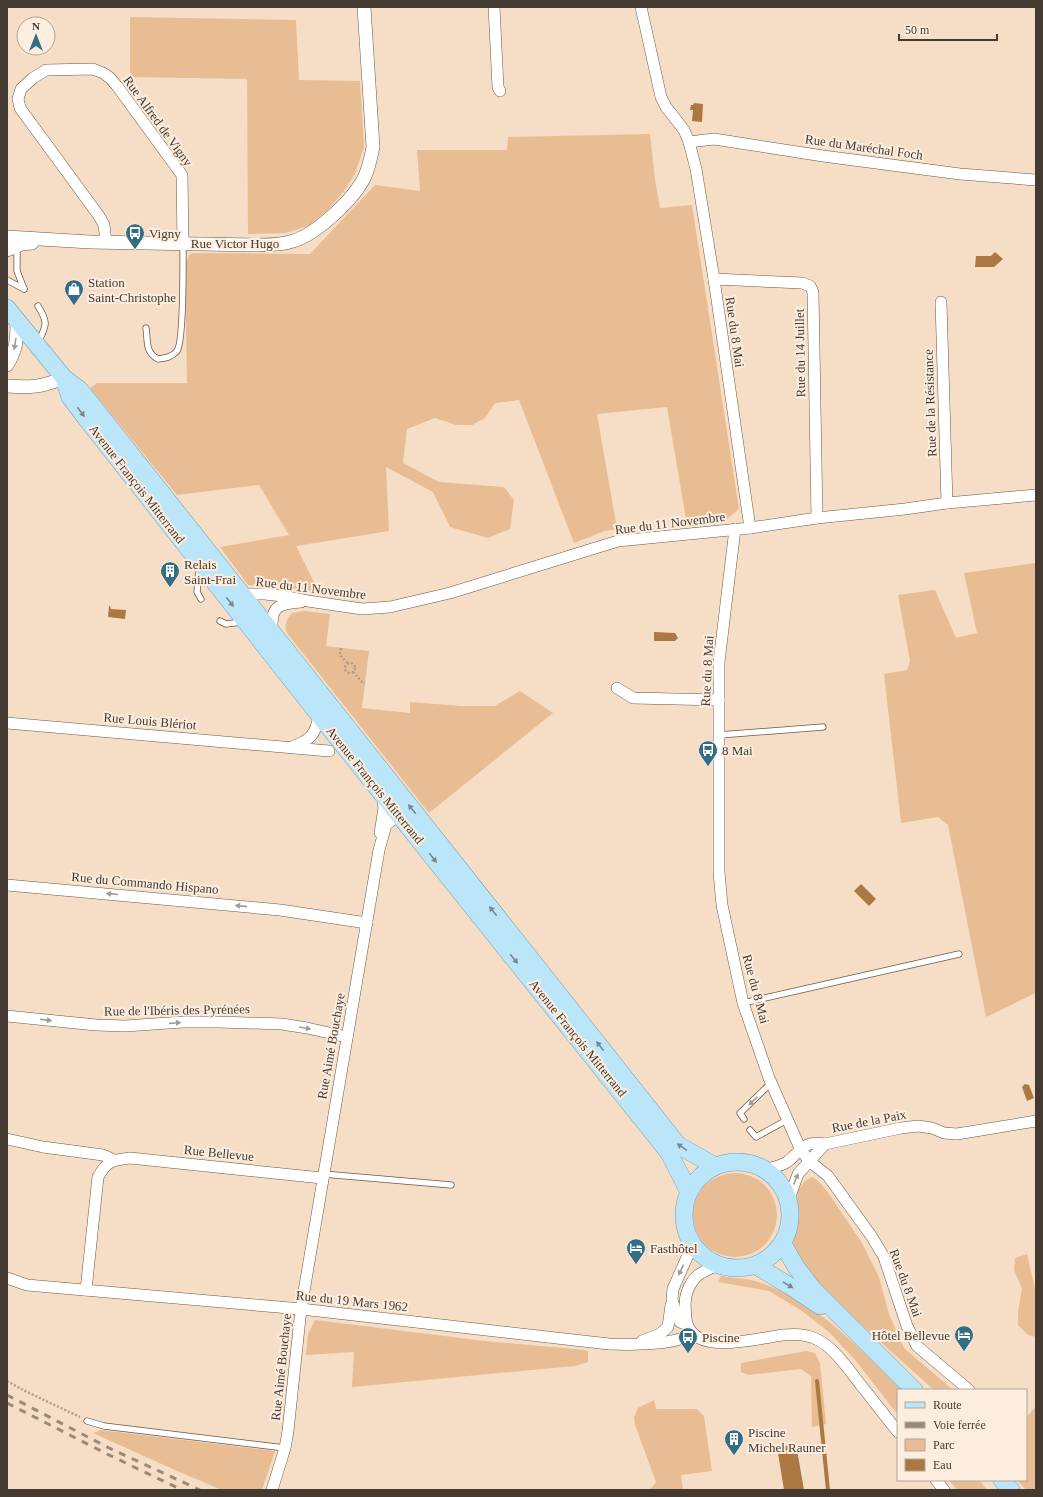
<svg xmlns="http://www.w3.org/2000/svg" width="1043" height="1497" viewBox="0 0 1043 1497" font-family="'Times New Roman',serif">
	<rect width="100%" height="100%" fill="#f6ddc6"/>
	<g fill="#e9bd94">
		<path d="M 130,17 L 296,20 L 299,80 L 360,81 L 364,147 L 355,174 L 344,191 L 327,211 L 308,226 L 286,233 L 248,234 L 247,79 L 130,77 Z"/>
		<path d="M 650,134 L 655,180 L 660,208 L 692,205 L 739,509 L 723,522 L 687,525 L 667,407 L 597,414 L 617,529 L 605,531 L 574,543 L 519,400 L 495,403 L 485,418 L 472,425 L 456,425 L 435,418 L 407,429 L 403,463 L 439,482 L 504,487 L 514,500 L 510,529 L 488,538 L 450,527 L 433,492 L 386,467 L 389,531 L 296,546 L 319,592 L 248,585 L 220,547 L 289,535 L 259,485 L 177,495 L 90,388 L 97,383 L 187,383 L 185,266 L 189,255 L 193,253 L 310,254 L 375,185 L 420,191 L 417,150 L 507,150 L 508,137 Z"/>
		<path d="M 1036,563 L 1036,993 L 986,1017 L 948,825 L 938,817 L 901,823 L 884,674 L 907,670 L 910,661 L 898,595 L 935,590 L 956,638 L 977,633 L 964,573 Z"/>
		<path d="M 304,611 L 330,614 L 326,646 L 369,651 L 362,708 L 410,713 L 410,702 L 461,706 L 495,706 L 520,691 L 553,713 L 429,813 L 287,633 C 284,624 286,620 292,613 Z"/>
		<circle cx="735" cy="1215" r="42"/>
		<path d="M 812,1177 L 818,1181 L 827,1191 L 862,1243 L 879,1277 L 889,1314 L 904,1348 L 953,1390 L 934,1390 L 844,1309 L 799,1263 L 793,1241 L 798,1190 L 805,1181 Z"/>
		<path d="M 1027,1254 L 1036,1293 L 1036,1337 L 1028,1335 L 1018,1325 L 1018,1311 L 1022,1289 L 1014,1270 L 1015,1258 Z"/>
		<path d="M 721,1276 C 730,1278 741,1278 751,1280 C 813,1296 858,1348 902,1390 L 898,1390 L 898,1415 L 856,1361 L 830,1333 L 802,1311 L 769,1291 L 718,1282 Z"/>
		<path d="M 315,1320 L 485,1341 L 585,1350 L 588,1351 L 588,1362 L 575,1366 L 352,1387 L 354,1352 L 306,1355 L 308,1334 Z"/>
		<path d="M 806,1351 L 815,1353 L 820,1363 L 826,1424 L 812,1427 L 811,1376 L 801,1369 L 749,1375 L 741,1372 L 741,1363 Z"/>
		<path d="M 654,1400 L 656,1409 L 697,1409 L 704,1416 L 712,1471 L 681,1475 L 683,1490 L 650,1490 L 656,1482 L 635,1425 L 634,1417 L 638,1408 Z"/>
		<path d="M 1036,1406 L 1036,1490 L 1026,1490 L 1017,1480 L 1026,1480 L 1026,1418 Z"/>
		<path d="M 101,1430 L 275,1451 L 262,1490 L 222,1490 L 177,1471 L 93,1433 Z"/>
		<path d="M 949,1480 L 979,1480 L 987,1490 L 957,1490 Z"/>
	</g>
	<g fill="#ac7841">
		<path d="M 694,103 L 703,104 L 702,122 L 692,121 L 693,110 L 690,110 L 691,105 L 693,105 Z"/>
		<path d="M 995,252 L 1003,259 L 994,267 L 975,267 L 976,256 L 991,256 Z"/>
		<path d="M 109,606 L 110,606 L 111,609 L 126,610 L 125,619 L 108,617 Z"/>
		<path d="M 654,632 L 675,633 L 678,638 L 675,641 L 654,641 Z"/>
		<path d="M 861,884 L 876,899 L 869,906 L 854,891 Z"/>
		<path d="M 1025,1084 L 1029,1085 L 1034,1098 L 1027,1101 L 1022,1087 Z"/>
		<path d="M 796,1444 L 804,1490 L 784,1490 L 777,1447 Z"/>
	</g>
	<g fill="none" stroke-linecap="round" stroke-linejoin="round">
		<path stroke="#ac7841" stroke-width="4" d="M 817,1381 L 828,1490"/>
		<g stroke="#6c5844" stroke-width="7">
			<g id="service">
				<path d="M 17,247 L 17,271 L 24,289"/>
				<path d="M 7,280 L 24,289"/>
				<path d="M 146,328 C 148,342 145,352 158,359 C 166,358 172,357 177,351 C 184,341 183,261 183,244"/>
				<path d="M 38,343 C 46,325 49,324 38,306"/>
				<path d="M 199,569 L 197,592 L 201,599"/>
				<path d="M 220,621 L 226,624 L 242,622"/>
				<path d="M 719,735 L 823,727"/>
				<path d="M 743,1003 L 959,954"/>
				<path d="M 744,1119 L 740,1113 L 771,1083"/>
				<path d="M 750,1130 L 756,1137 L 787,1120"/>
				<path d="M 323,1174 L 451,1185"/>
				<path d="M 87,1421 L 104,1426 L 285,1448"/>
			</g>
		</g>
		<g stroke="#6c5844" stroke-width="12">
			<g id="minor">
				<path d="M 494,7 L 498,87 L 500,91"/>
				<path d="M 641,7 L 661,97 L 666,107 L 684,130 L 689,142 L 696,169 L 714,279 L 750,528"/>
				<path d="M 689,142 L 714,139 L 823,156 L 960,174 L 1036,180"/>
				<path d="M 106,242 L 104,225 L 99,216 L 20,108 L 18,99 L 21,89 L 33,78 L 46,70 L 93,69 L 103,73 L 110,78 L 117,86 L 182,175 L 183,243"/>
				<path d="M 714,279 L 802,283 L 810,286 L 813,292 L 817,518"/>
				<path d="M 941,302 L 947,503"/>
				<path d="M 735,529 L 719,662 L 719,872 L 722,905 L 743,1003 L 769,1078 L 800,1148 L 809,1161 L 828,1176 L 872,1237 L 884,1257 L 907,1326 L 917,1346 L 969,1390"/>
				<path d="M 244,597 L 250,594 L 265,594 L 283,596 L 308,601 L 362,609 L 390,607 L 450,593 L 618,541 L 750,528 L 817,518 L 905,509 L 947,503 L 1036,495"/>
				<path d="M 272,632 C 271,606 277,604 301,602"/>
				<path d="M 617,688 L 633,698 L 719,700"/>
				<path d="M 7,723 L 329,751"/>
				<path d="M 292,747 C 310,740 316,735 319,715"/>
				<path d="M 380,833 L 384,808 L 382,795"/>
				<path d="M 7,885 L 280,910 L 367,923"/>
				<path d="M 7,1016 L 96,1025 L 125,1026 L 183,1022 L 219,1022 L 282,1024 L 307,1028 L 347,1037"/>
				<path d="M 7,1139 L 43,1147 L 103,1155 L 114,1160"/>
				<path d="M 766,1170 C 773,1167 781,1166 787,1162 C 802,1151 802,1140 825,1144"/>
				<path d="M 789,1199 L 798,1174 L 825,1144 L 901,1128 L 918,1126 L 932,1128 L 944,1133 L 957,1134 L 1036,1121"/>
				<path d="M 687,1232 L 688,1255 L 673,1289 L 672,1299 L 676,1314 L 680,1322 L 687,1325"/>
				<path d="M 718,1265 C 702,1272 694,1274 687,1292 C 684,1301 685,1310 686,1319 C 691,1358 758,1338 783,1335 C 793,1334 806,1334 816,1339 C 832,1345 850,1371 860,1384 C 873,1400 885,1416 898,1432"/>
				<path d="M 7,1278 L 27,1285 L 301,1309 L 609,1344 C 638,1345 666,1345 694,1335"/>
				<path d="M 86,1290 L 98,1177 C 107,1161 112,1160 130,1158 L 322,1178"/>
				<path d="M 642,1341 L 660,1334 L 668,1327 L 671,1305"/>
				<path d="M 936,1480 L 944,1490"/>
				<path d="M 272,1490 L 285,1448 L 288,1431 L 301,1309 L 379,850 L 386,825 L 399,814"/>
			</g>
		</g>
		<g stroke="#6c5844" stroke-width="14">
			<g id="tertiary">
				<path d="M 7,237 L 90,242 L 257,245 C 269,245 282,245 293,241 C 317,234 355,198 365,176 C 369,167 371,157 373,147 L 364,7"/>
				<path d="M 7,250 L 22,244 L 32,243"/>
				<path d="M 7,365 C 17,349 17,338 17,320"/>
				<path d="M 7,386 C 31,388 41,387 64,378"/>
			</g>
		</g>
		<g stroke="#739fb2" stroke-width="18">
			<g id="primary">
				<path d="M 7,308 L 64,378 L 80,390 L 96,410 L 678,1145 L 715,1166"/>
				<path d="M 64,378 L 70,397 L 85,417 L 319,715 L 669,1153 L 689,1192"/>
				<circle cx="737" cy="1215" r="53"/>
				<path d="M 783,1244 L 796,1267 L 813,1289 L 914,1390"/>
				<path d="M 755,1265 L 793,1288 L 820,1306"/>
				<path d="M 1002,1480 L 1011,1490"/>
			</g>
		</g>
		<g stroke="#b09d8b" stroke-width="2.5" stroke-dasharray="2 2" stroke-linecap="butt">
			<path d="M 341,648 L 340,655 L 347,663"/>
			<circle cx="350" cy="668" r="5"/>
			<path d="M 353,672 L 362,682 L 365,683"/>
			<path d="M 7,1381 L 25,1391 L 80,1417"/>
		</g>
		<use href="#service" stroke="#fff" stroke-width="5.5"/>
		<use href="#minor" stroke="#fff" stroke-width="11"/>
		<use href="#tertiary" stroke="#fff" stroke-width="13"/>
		<use href="#primary" stroke="#bbe6fa" stroke-width="17"/>
		<g stroke="#9a8979" stroke-width="3" stroke-dasharray="7 7" stroke-linecap="butt">
			<path d="M 7,1395 L 109,1448 L 200,1490"/>
			<path d="M 7,1403 L 107,1454 L 182,1490"/>
		</g>
	</g>
	<defs><path id="oneway-solid" d="M-6-.8H1V-3.2L6.5 0L1 3.2V.8H-6Z"/></defs>
	<g fill="#a29c98">
		<use href="#oneway-solid" transform="translate(15 344) rotate(99)"/>
		<use href="#oneway-solid" transform="translate(112 894) rotate(-175)"/>
		<use href="#oneway-solid" transform="translate(241 906) rotate(-174)"/>
		<use href="#oneway-solid" transform="translate(46 1020) rotate(7)"/>
		<use href="#oneway-solid" transform="translate(175 1023) rotate(-4)"/>
		<use href="#oneway-solid" transform="translate(305 1028) rotate(10)"/>
		<use href="#oneway-solid" transform="translate(753 1101) rotate(137)"/>
		<use href="#oneway-solid" transform="translate(796 1179) rotate(-68)"/>
		<use href="#oneway-solid" transform="translate(681 1270) rotate(116)"/>
	</g>
	<g fill="#7a878b">
		<use href="#oneway-solid" transform="translate(81 412) rotate(53)"/>
		<use href="#oneway-solid" transform="translate(230 602) rotate(52)"/>
		<use href="#oneway-solid" transform="translate(412 809) rotate(-128)"/>
		<use href="#oneway-solid" transform="translate(433 858) rotate(52)"/>
		<use href="#oneway-solid" transform="translate(493 911) rotate(-128)"/>
		<use href="#oneway-solid" transform="translate(514 959) rotate(51)"/>
		<use href="#oneway-solid" transform="translate(600 1046) rotate(-128)"/>
		<use href="#oneway-solid" transform="translate(682 1147) rotate(-146)"/>
		<use href="#oneway-solid" transform="translate(788 1285) rotate(31)"/>
	</g>
	<defs>
		<g id="bus-pin" transform="scale(1)"><path d="M0 17L-7.5 6A9.5 9.5 0 1 1 7.5 6Z" fill="#326d85" stroke="#fceddf"/><path d="M-5-6H5V4H4V6H2V4H-2V6H-4V4H-5ZM-3.5-4V0h7V-4ZM-3.5 1.2v1.5H-2V1.2ZM2 1.2v1.5H3.5V1.2Z" fill="#fff"/></g>
		<g id="shop-pin" transform="scale(1)"><path d="M0 17L-7.5 6A9.5 9.5 0 1 1 7.5 6Z" fill="#326d85" stroke="#fceddf"/><path d="M-5-2.5h2.3a2.7 3.5 0 0 1 5.4 0H5L5.5 6h-11ZM-1.5-2.5h3a1.5 2.3 0 0 0-3 0Z" fill="#fff"/></g>
		<g id="building-pin" transform="scale(1)"><path d="M0 17L-7.5 6A9.5 9.5 0 1 1 7.5 6Z" fill="#326d85" stroke="#fceddf"/><path d="M-4-6H4V6H1V3H-1V6H-4ZM-2.5-4.3h1.7v1.8h-1.7ZM.8-4.3h1.7v1.8H.8ZM-2.5-1h1.7V.8h-1.7ZM.8-1h1.7V.8H.8Z" fill="#fff"/></g>
		<g id="hotel-pin" transform="scale(1)"><path d="M0 17L-7.5 6A9.5 9.5 0 1 1 7.5 6Z" fill="#326d85" stroke="#fceddf"/><path d="M-6-4.5h1.5V1H6V5H4.5V3h-9V5H-6ZM-4 0a1.8 1.8 0 1 1 3.6 0ZM.5 0V-2.5h3Q6-2.5 6 0Z" fill="#fff"/></g>
	</defs>
	<g fill-rule="evenodd">
		<use href="#bus-pin" x="135" y="233"/>
		<use href="#shop-pin" x="74" y="289"/>
		<use href="#building-pin" x="170" y="571"/>
		<use href="#bus-pin" x="708" y="750"/>
		<use href="#hotel-pin" x="636" y="1248"/>
		<use href="#hotel-pin" x="964" y="1335"/>
		<use href="#bus-pin" x="688" y="1337"/>
		<use href="#building-pin" x="734" y="1439"/>
	</g>
	<g text-anchor="middle" dominant-baseline="central" stroke-width="4" stroke-linejoin="round" paint-order="stroke">
		<g font-size="13" fill="#443a31" stroke="#fceddf">
			<text transform="translate(158 121) rotate(54)">Rue Alfred de Vigny</text>
			<text transform="translate(864 147) rotate(8)">Rue du Maréchal Foch</text>
			<text x="235" y="243">Rue Victor Hugo</text>
			<text transform="translate(735 332) rotate(82)">Rue du 8 Mai</text>
			<text transform="translate(800 353) rotate(-91)">Rue du 14 Juillet</text>
			<text transform="translate(930 403) rotate(-92)">Rue de la Résistance</text>
			<text transform="translate(137 484) rotate(52)">Avenue François Mitterrand</text>
			<text transform="translate(670 523) rotate(-7)">Rue du 11 Novembre</text>
			<text transform="translate(311 588) rotate(7)">Rue du 11 Novembre</text>
			<text transform="translate(707 671) rotate(-87)">Rue du 8 Mai</text>
			<text transform="translate(150 721) rotate(5)">Rue Louis Blériot</text>
			<text transform="translate(375 785) rotate(51)">Avenue François Mitterrand</text>
			<text transform="translate(145 883) rotate(5)">Rue du Commando Hispano</text>
			<text transform="translate(756 989) rotate(75)">Rue du 8 Mai</text>
			<text transform="translate(177 1010) rotate(-1)">Rue de l'Ibéris des Pyrénées</text>
			<text transform="translate(578 1038) rotate(51)">Avenue François Mitterrand</text>
			<text transform="translate(331 1046) rotate(-80)">Rue Aimé Bouchaye</text>
			<text transform="translate(869 1121) rotate(-11)">Rue de la Paix</text>
			<text transform="translate(219 1153) rotate(6)">Rue Bellevue</text>
			<text transform="translate(906 1283) rotate(70)">Rue du 8 Mai</text>
			<text transform="translate(352 1301) rotate(6)">Rue du 19 Mars 1962</text>
			<text transform="translate(281 1367) rotate(-84)">Rue Aimé Bouchaye</text>
		</g>
		<g font-size="13" fill="#443a31" stroke="#fceddf" text-anchor="start">
			<text x="149" y="233">Vigny</text>
			<text x="88" y="282">Station<tspan x="88" dy="15">Saint-Christophe</tspan></text>
			<text x="184" y="564">Relais<tspan x="184" dy="15">Saint-Frai</tspan></text>
			<text x="722" y="750">8 Mai</text>
			<text x="650" y="1248">Fasthôtel</text>
			<text x="950" y="1335" text-anchor="end">Hôtel Bellevue</text>
			<text x="702" y="1337">Piscine</text>
			<text x="748" y="1432">Piscine<tspan x="748" dy="15">Michel Rauner</tspan></text>
		</g>
	</g>
	<rect width="1043" height="1497" fill="none" stroke="#443a31" stroke-width="16"/>
	<rect x="897" y="1389" width="130" height="92" fill="#fceddf" stroke="#b2a599"/>
	<rect x="905" y="1402" width="20" height="6" fill="#bbe6fa" stroke="#b2a599"/>
	<text x="933" y="1409" font-size="12" fill="#443a31">Route</text>
	<rect x="905" y="1422" width="20" height="6" fill="#9a8979" stroke="#b2a599"/>
	<text x="933" y="1429" font-size="12" fill="#443a31">Voie ferrée</text>
	<rect x="905" y="1439" width="20" height="12" fill="#e9bd94" stroke="#b2a599"/>
	<text x="933" y="1449" font-size="12" fill="#443a31">Parc</text>
	<rect x="905" y="1459" width="20" height="12" fill="#ac7841" stroke="#b2a599"/>
	<text x="933" y="1469" font-size="12" fill="#443a31">Eau</text>
	<g transform="translate(36 36)"><circle r="19" fill="#fceddf" stroke="#b2a599"/>
	<path d="M0-3L7 15L0 10L-7 15Z" fill="#326d85"/>
	<text y="-6" font-size="11" font-weight="bold" text-anchor="middle" fill="#443a31">N</text>
	</g>
	<path d="M899 34v6h98v-6" fill="none" stroke="#443a31" stroke-width="2"/>
	<text x="905" y="34" font-size="12" fill="#443a31" stroke="#fceddf" stroke-width="3" paint-order="stroke">50 m</text>
</svg>
